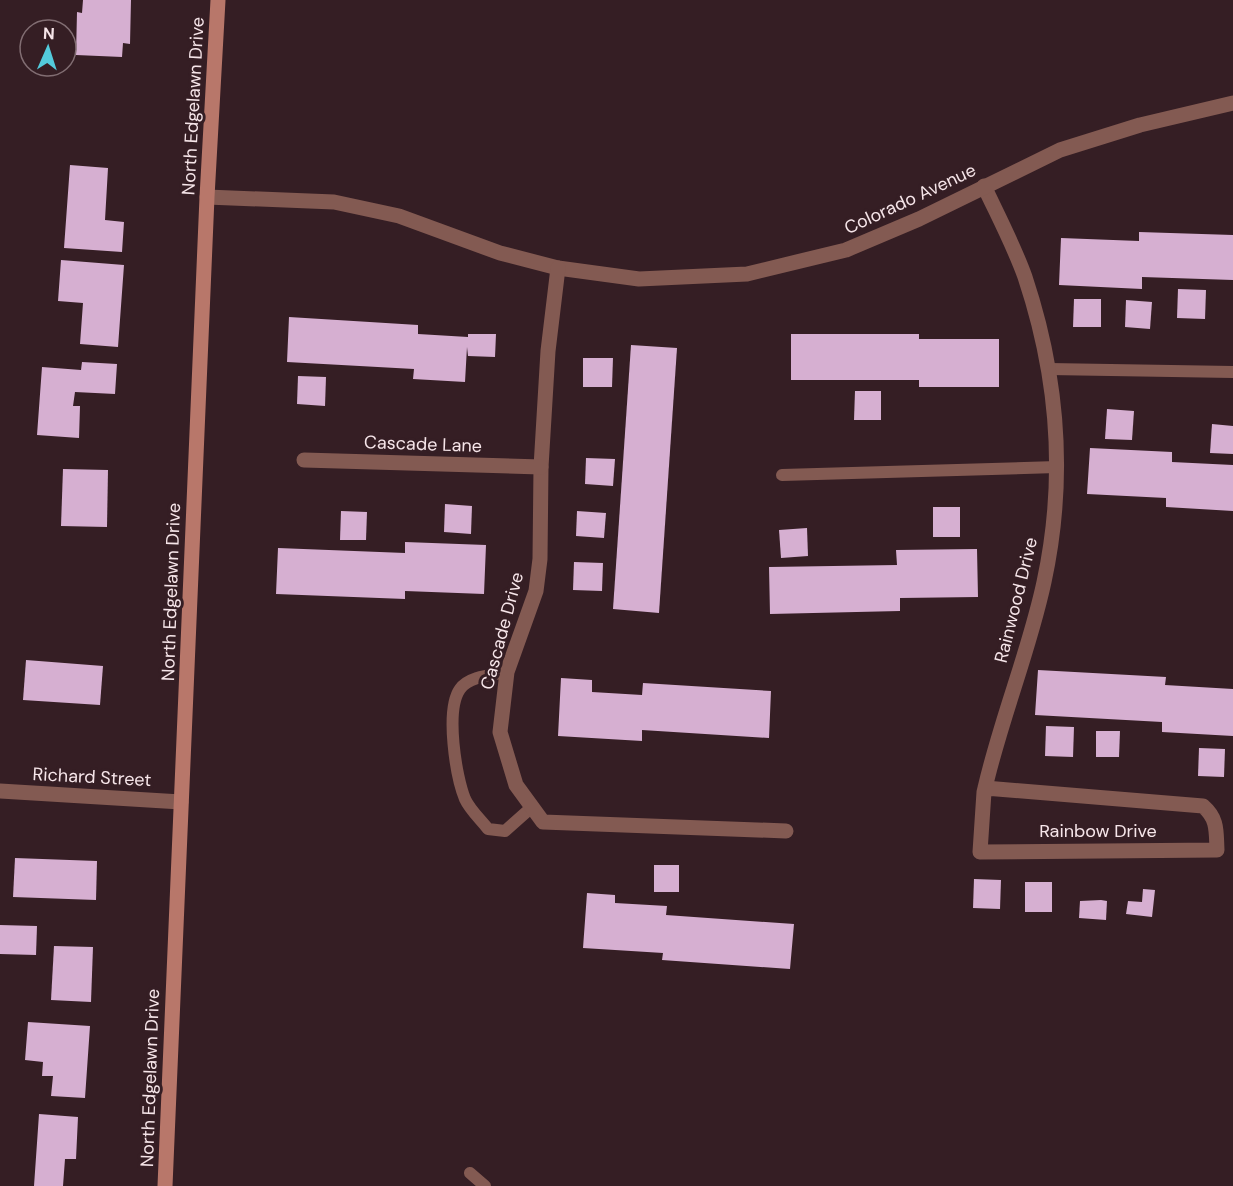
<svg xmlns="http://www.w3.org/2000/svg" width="1233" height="1186" viewBox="0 0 1233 1186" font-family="'DM Sans',sans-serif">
	<rect width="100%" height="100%" fill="#351e24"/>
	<g fill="#d6afd1">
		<path d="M 83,0 L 131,0 L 130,44 L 123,43 L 122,57 L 76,55 L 77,12 L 82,13 Z"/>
		<path d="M 70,165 L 108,168 L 105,220 L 124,222 L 122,252 L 64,248 Z"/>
		<path d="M 1139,232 L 1233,235 L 1233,280 L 1142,277 L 1142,289 L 1059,285 L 1061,238 L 1139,241 Z"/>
		<path d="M 61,260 L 124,265 L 118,347 L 80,344 L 83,303 L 58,301 Z"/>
		<path d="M 1178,289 L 1206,290 L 1205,319 L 1177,318 Z"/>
		<path d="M 1074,299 L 1101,299 L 1101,327 L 1073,327 Z"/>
		<path d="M 1126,300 L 1152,302 L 1150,329 L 1125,327 Z"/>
		<path d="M 289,317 L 418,325 L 418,334 L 468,337 L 468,334 L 496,334 L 495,357 L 468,356 L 467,347 L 465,382 L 413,379 L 414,369 L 287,362 Z"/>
		<path d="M 791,334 L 919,334 L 919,339 L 999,339 L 999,387 L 919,387 L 919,380 L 791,380 Z"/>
		<path d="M 631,345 L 677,348 L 659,613 L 613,609 Z"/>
		<path d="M 583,358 L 613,358 L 612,387 L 583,387 Z"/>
		<path d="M 82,362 L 117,364 L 115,394 L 75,392 L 73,406 L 80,406 L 79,438 L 37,435 L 42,367 L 81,370 Z"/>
		<path d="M 298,376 L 326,377 L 325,406 L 297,404 Z"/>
		<path d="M 855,391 L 881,391 L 881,420 L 854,420 Z"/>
		<path d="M 1107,409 L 1134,411 L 1132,440 L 1105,439 Z"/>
		<path d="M 1212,424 L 1233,426 L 1233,454 L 1210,453 Z"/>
		<path d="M 1090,448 L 1172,452 L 1172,462 L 1233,465 L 1233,511 L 1166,507 L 1166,498 L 1087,494 Z"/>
		<path d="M 586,458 L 615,459 L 613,486 L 585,484 Z"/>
		<path d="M 63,469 L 108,470 L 107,527 L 61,526 Z"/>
		<path d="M 445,504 L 472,506 L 471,534 L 444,532 Z"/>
		<rect x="933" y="507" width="27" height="30"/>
		<path d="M 341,511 L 367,512 L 366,540 L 340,540 Z"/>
		<path d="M 577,511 L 606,513 L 604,538 L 576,536 Z"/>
		<path d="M 807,528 L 808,556 L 781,558 L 779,530 Z"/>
		<path d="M 405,542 L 486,545 L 484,594 L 405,591 L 405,599 L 276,594 L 278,548 L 405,553 Z"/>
		<path d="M 977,549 L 978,597 L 900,598 L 900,611 L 770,614 L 769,567 L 897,565 L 896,550 Z"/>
		<path d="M 574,562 L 603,563 L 602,591 L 573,590 Z"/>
		<path d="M 26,660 L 103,666 L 100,705 L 23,700 Z"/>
		<path d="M 1038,670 L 1166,677 L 1165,685 L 1233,689 L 1233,736 L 1162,732 L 1162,722 L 1035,715 Z"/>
		<path d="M 561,678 L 592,680 L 592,692 L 642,695 L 643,683 L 771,691 L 769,738 L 642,730 L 642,741 L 558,736 Z"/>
		<path d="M 1046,726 L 1074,727 L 1073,757 L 1045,756 Z"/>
		<path d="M 1096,731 L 1120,731 L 1119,757 L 1096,757 Z"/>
		<path d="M 1199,748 L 1225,749 L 1224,777 L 1198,776 Z"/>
		<path d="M 15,858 L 97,861 L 96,900 L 13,897 Z"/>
		<rect x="654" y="865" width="25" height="27"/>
		<path d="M 974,879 L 1001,880 L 1000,909 L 973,908 Z"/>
		<rect x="1025" y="882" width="27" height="30"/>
		<path d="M 1143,889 L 1155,890 L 1152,917 L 1126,914 L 1128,901 L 1142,902 Z"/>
		<path d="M 587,893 L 615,895 L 615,903 L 667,906 L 666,915 L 794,924 L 790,969 L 662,960 L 663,953 L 583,948 Z"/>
		<path d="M 1101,900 L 1107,901 L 1106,920 L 1079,918 L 1080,901 Z"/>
		<path d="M 0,925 L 37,926 L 36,955 L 0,954 Z"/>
		<path d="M 54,946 L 93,947 L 91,1002 L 51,1000 Z"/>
		<path d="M 28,1022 L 90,1026 L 85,1098 L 51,1096 L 53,1076 L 42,1076 L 43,1062 L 25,1060 Z"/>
		<path d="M 39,1114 L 78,1117 L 76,1159 L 65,1159 L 63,1186 L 34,1186 Z"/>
	</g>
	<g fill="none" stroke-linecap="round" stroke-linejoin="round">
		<g stroke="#835a52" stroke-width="12">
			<path d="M 1049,369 L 1233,372"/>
			<path d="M 782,475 L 1057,467"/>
			<path d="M 507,672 C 493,675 469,676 460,689 C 445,710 456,777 465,799 C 470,810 481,820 488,829 L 505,831 L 532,807"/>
			<path d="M 470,1173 L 485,1186"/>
		</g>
		<g stroke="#835a52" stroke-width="15">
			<path d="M 984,186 C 998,216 1014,246 1025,277 C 1058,376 1066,480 1044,582 C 1029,652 1001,718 985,788 L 984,792 L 980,852 L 1217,850 C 1216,831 1218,819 1203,806 L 985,788"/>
			<path d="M 207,197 L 334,202 L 399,216 L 500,253 L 558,268 L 639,279 L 747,274 L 846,250 L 919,219 L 1060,150 L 1140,125 L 1233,103"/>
			<path d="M 558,268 L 548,351 L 541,467 L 540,559 L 536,591 L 507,672 L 500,732 L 516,785 L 543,822 L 786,831"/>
			<path d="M 304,460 L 541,467"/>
			<path d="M 0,791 L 181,802"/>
		</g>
		<path stroke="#b8776a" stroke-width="15" d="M 165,1186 L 207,197 L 218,0"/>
	</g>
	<g text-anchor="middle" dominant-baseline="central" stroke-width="6" stroke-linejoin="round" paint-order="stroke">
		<g font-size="18" fill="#f6e5e9" stroke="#351e24">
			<text transform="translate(193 106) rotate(-87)">North Edgelawn Drive</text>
			<text transform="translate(910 199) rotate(-25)">Colorado Avenue</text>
			<text transform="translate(423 444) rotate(2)">Cascade Lane</text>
			<text transform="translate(171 592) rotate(-88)">North Edgelawn Drive</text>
			<text transform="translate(1016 600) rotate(-76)">Rainwood Drive</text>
			<text transform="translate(502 631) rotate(-75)">Cascade Drive</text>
			<text transform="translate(92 777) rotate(3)">Richard Street</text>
			<text x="1098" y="831">Rainbow Drive</text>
			<text transform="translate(150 1078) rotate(-88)">North Edgelawn Drive</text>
		</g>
	</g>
	<g transform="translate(48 48) rotate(3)"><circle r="28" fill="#351e24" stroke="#826e73" stroke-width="1.5"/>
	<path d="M0-4.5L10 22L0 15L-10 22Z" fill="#53cbdc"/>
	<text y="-9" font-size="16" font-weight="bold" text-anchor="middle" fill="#f6e5e9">N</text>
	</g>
</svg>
